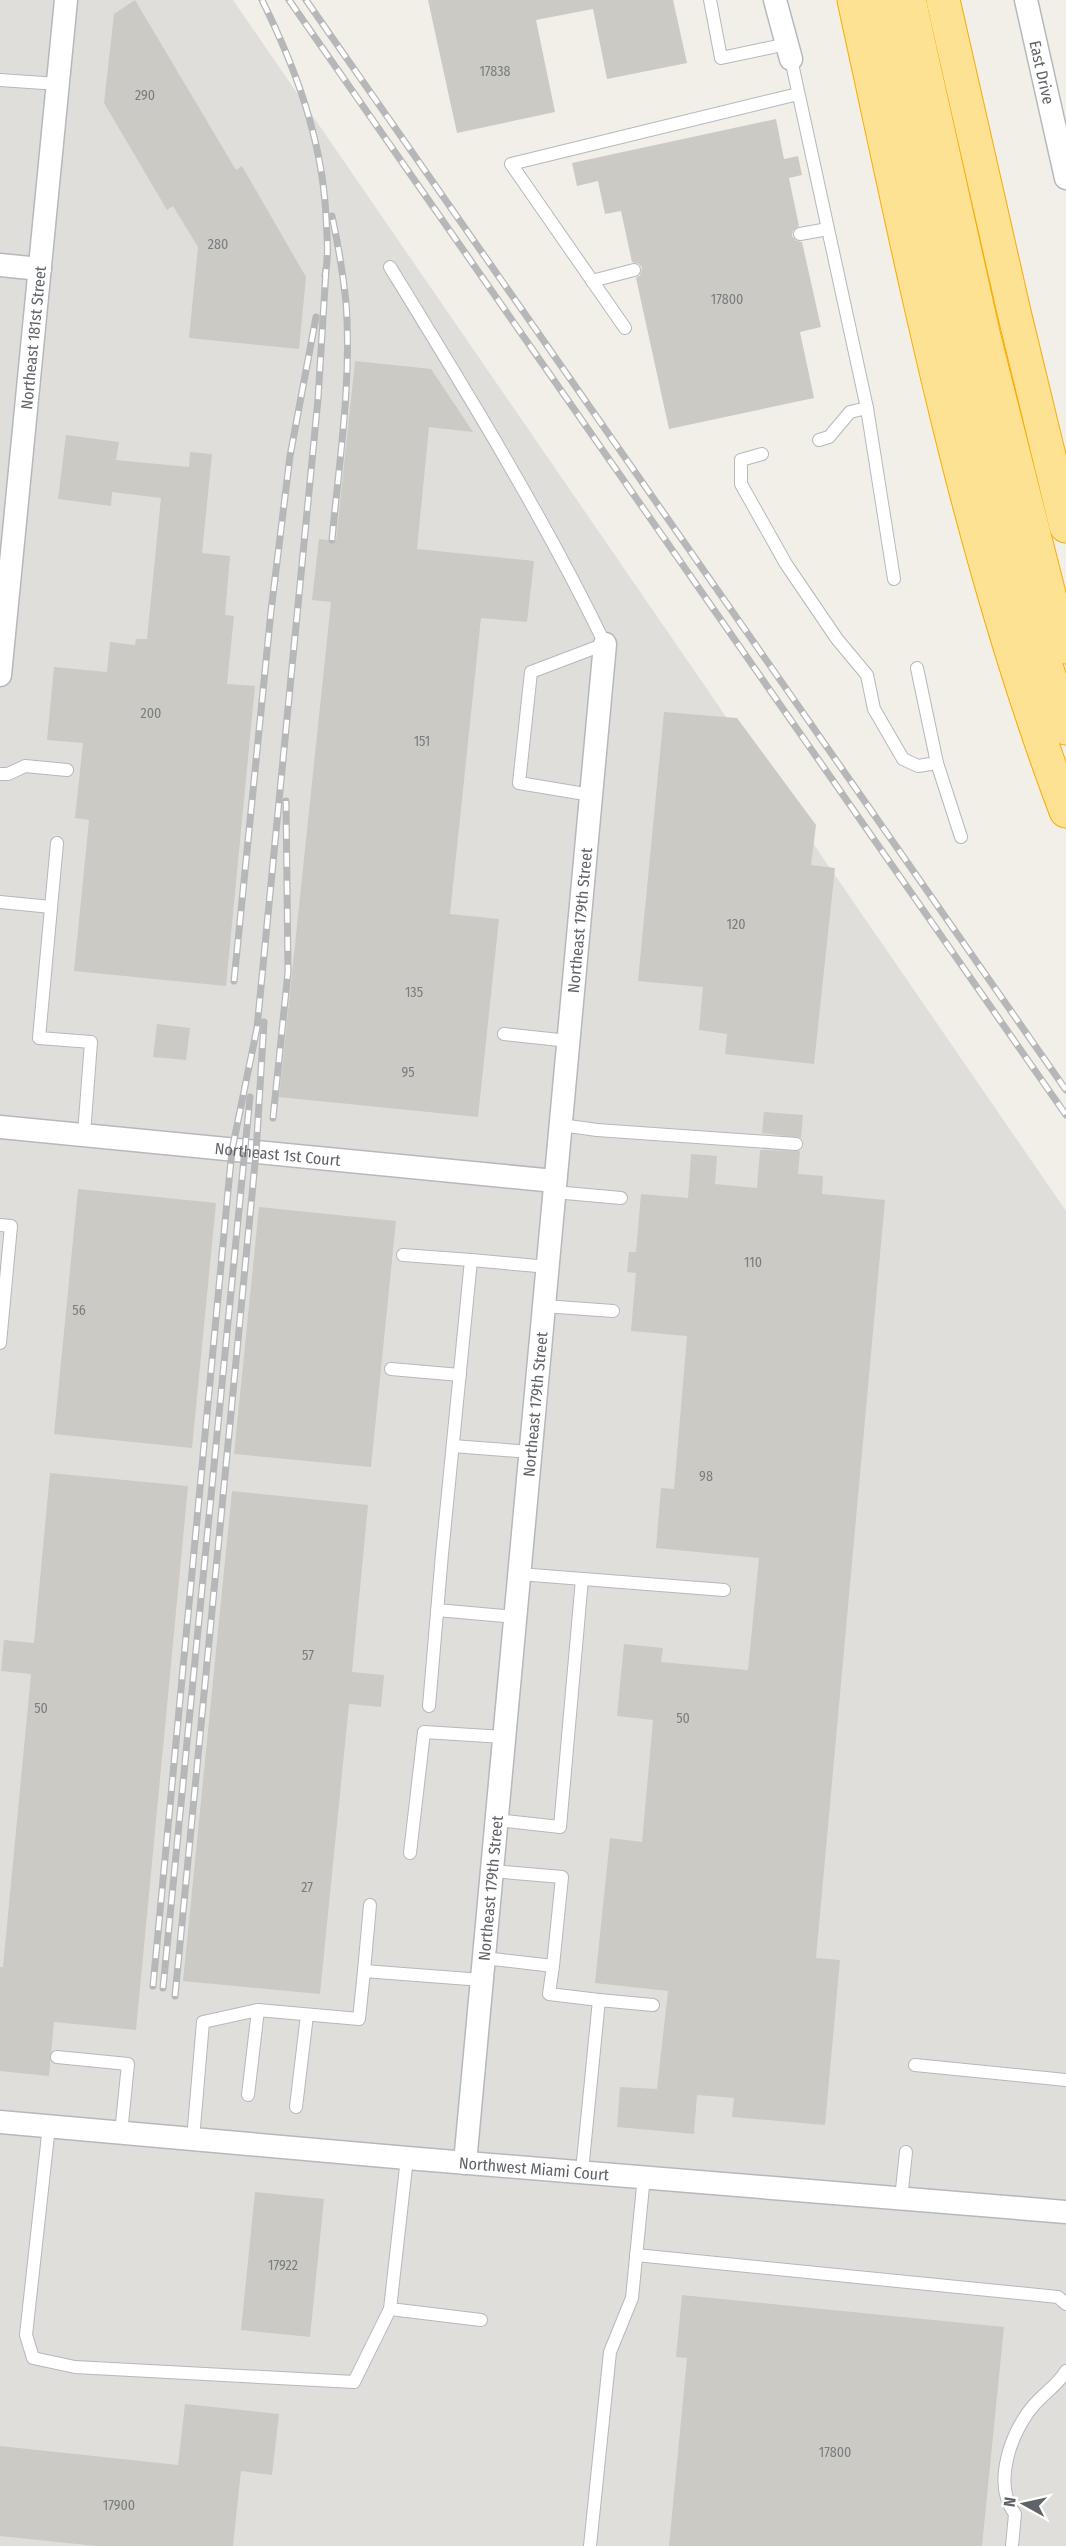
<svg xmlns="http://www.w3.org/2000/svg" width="1066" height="2546" viewBox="0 0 1066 2546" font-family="'Fira Sans Condensed',sans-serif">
	<rect width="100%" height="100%" fill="#f1efe8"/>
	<path fill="#e0deda" d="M 0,0 L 233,0 L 1066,1211 L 1066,2546 L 0,2546 Z"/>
	<g fill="#cccac5">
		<path d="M 135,0 L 236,170 L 242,166 L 306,277 L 299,349 L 189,338 L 198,247 L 173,206 L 167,210 L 104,103 L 114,14 Z"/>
		<path d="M 428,0 L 673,0 L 687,63 L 607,79 L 593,9 L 536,20 L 555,112 L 457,133 Z"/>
		<path d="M 776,119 L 784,159 L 798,156 L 802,175 L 789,178 L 799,226 L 793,231 L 792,236 L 797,241 L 802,242 L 821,327 L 800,332 L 814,398 L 669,429 L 636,278 L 640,275 L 642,268 L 639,264 L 632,262 L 621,211 L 605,214 L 598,181 L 577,186 L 572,163 Z"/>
		<path d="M 355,361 L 431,369 L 473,432 L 429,427 L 417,549 L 534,561 L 527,622 L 481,618 L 450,914 L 499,919 L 478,1117 L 279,1097 L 331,602 L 312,600 L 319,539 L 336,541 Z"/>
		<path d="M 66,435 L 119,442 L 116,460 L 189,467 L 190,452 L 212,454 L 202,553 L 230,556 L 225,615 L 234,616 L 227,684 L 255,686 L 226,986 L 74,971 L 89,820 L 75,818 L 83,743 L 47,740 L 54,667 L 107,672 L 110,642 L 135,645 L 136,639 L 147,639 L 161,498 L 112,492 L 111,506 L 58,499 Z"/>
		<path d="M 664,712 L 737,718 L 816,825 L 811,865 L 835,868 L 814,1064 L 725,1054 L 727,1034 L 699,1030 L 703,987 L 638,981 Z"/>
		<path d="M 157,1024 L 190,1028 L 186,1060 L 153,1057 Z"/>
		<path d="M 764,1112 L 803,1115 L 801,1138 L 762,1133 Z"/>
		<path d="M 760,1150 L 800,1151 L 798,1174 L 823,1176 L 822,1194 L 885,1200 L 816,1958 L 840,1960 L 825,2125 L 732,2117 L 734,2098 L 697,2095 L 694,2134 L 617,2127 L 620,2087 L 657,2089 L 668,1991 L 595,1983 L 610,1838 L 642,1842 L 653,1720 L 617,1716 L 624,1644 L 663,1648 L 661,1662 L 748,1670 L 759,1558 L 656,1548 L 661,1488 L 674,1489 L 687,1336 L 631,1331 L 636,1273 L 627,1272 L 629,1252 L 636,1252 L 641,1194 L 688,1198 L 691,1154 L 717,1156 L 715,1184 L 757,1188 Z"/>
		<path d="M 78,1189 L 216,1203 L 192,1448 L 54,1434 Z"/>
		<path d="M 259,1207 L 396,1221 L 371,1467 L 234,1454 Z"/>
		<path d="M 50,1473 L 188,1486 L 136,2030 L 54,2022 L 49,2076 L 0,2071 L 0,1967 L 3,1967 L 31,1674 L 1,1671 L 4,1640 L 34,1643 Z"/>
		<path d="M 232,1491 L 368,1505 L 352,1672 L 384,1675 L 381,1707 L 349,1704 L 320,1994 L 183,1981 Z"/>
		<path d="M 255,2192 L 324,2199 L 310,2337 L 241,2330 Z"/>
		<path d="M 682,2295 L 1004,2327 L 982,2546 L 669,2546 L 687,2358 L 676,2357 Z"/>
		<path d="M 185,2404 L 279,2414 L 272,2475 L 241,2471 L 233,2546 L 96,2546 L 0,2536 L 0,2446 L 178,2465 Z"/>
	</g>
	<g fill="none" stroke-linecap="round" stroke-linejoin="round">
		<g stroke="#b5b8bc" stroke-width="14">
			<g id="service">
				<path d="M 710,0 L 721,58 L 787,44"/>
				<path d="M 791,59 L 867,408 L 894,579"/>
				<path d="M 0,80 L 58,84"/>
				<path d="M 800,234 L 828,229"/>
				<path d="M 390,267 C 466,391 542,514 605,644 L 531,672 L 519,783 L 591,795"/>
				<path d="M 592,281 L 634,270"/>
				<path d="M 625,328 L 511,164 L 798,94"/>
				<path d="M 819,440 L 829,437 L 850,412 L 867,408"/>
				<path d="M 762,454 L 741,460 L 741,484 L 786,564 L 837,639 L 867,675 L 874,709 L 903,759 L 918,766 L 937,763"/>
				<path d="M 917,668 L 937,763 L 961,837"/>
				<path d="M 0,774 L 8,774 L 25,766 L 67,770"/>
				<path d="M 57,843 L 39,1038 L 91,1042 L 84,1134"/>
				<path d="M 0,902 L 51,907"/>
				<path d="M 504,1034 L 569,1041"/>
				<path d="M 561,1125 L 597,1130 L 796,1144"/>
				<path d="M 554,1192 L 621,1198"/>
				<path d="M 0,1225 L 11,1226 L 0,1343"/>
				<path d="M 403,1255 L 471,1260 L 442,1554 L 429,1706"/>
				<path d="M 471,1260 L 548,1267"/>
				<path d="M 544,1306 L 613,1311"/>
				<path d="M 391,1369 L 460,1375"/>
				<path d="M 453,1446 L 531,1452"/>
				<path d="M 519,1574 L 724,1590"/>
				<path d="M 437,1610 L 515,1617"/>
				<path d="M 496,1820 L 560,1827 L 582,1579"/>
				<path d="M 410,1853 L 424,1732 L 504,1737"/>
				<path d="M 484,1958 L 553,1966 L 562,1877 L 492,1871"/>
				<path d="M 553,1966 L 549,1994 L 599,2000"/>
				<path d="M 364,1971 L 370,1905"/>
				<path d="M 57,2057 L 128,2064 L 121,2133"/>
				<path d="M 915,2065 L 1066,2080"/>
				<path d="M 248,2095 L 258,2010 L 359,2019 L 364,1971 L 482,1980"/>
				<path d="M 296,2107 L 307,2015"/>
				<path d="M 49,2126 L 26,2335 L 33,2358 L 75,2367 L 354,2382 L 390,2309"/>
				<path d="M 193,2139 L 203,2022 L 258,2010"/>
				<path d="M 407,2158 L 390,2309 L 481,2320"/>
				<path d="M 582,2171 L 599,2000 L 653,2005"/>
				<path d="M 901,2199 L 906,2152"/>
				<path d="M 636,2255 L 1058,2297 L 1066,2304"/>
				<path d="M 590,2546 L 610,2352 L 632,2298 L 644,2176"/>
				<path d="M 1012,2546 L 1015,2514 C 992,2484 1011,2431 1034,2405 C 1044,2393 1058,2385 1066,2371"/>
			</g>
		</g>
		<g stroke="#b5b8bc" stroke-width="25">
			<g id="minor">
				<path d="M 775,0 L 791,59"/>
				<path id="s1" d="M 1026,0 L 1066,178"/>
				<path d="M 0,265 L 40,269"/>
				<path id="s2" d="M 0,675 L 66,0"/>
				<path id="s3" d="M 0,1127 L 555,1181"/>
				<path id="s4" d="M 0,2122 L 407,2158 L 1066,2212"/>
				<path id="s5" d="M 465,2163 L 605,644"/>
			</g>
		</g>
		<g stroke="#f9ab00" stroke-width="35">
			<g id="motorway">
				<path d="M 854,0 C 914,273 967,549 1066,811"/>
				<path d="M 882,0 L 969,392 L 1008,548 L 1066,728"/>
				<path d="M 909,0 L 984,337 L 1051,602 L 1066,647"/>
				<path d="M 943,0 L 1014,312 L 1066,526"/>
			</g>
		</g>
		<use href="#service" stroke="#fff" stroke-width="12"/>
		<use href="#minor" stroke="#fff" stroke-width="22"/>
		<use href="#motorway" stroke="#fde293" stroke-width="33"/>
		<g stroke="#b6b7b8" stroke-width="7">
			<g id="rail">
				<path d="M 262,0 C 296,69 322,139 326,216 C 327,236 329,257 325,276"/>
				<path d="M 289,0 L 1066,1115"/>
				<path d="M 306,0 L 1066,1090"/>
				<path d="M 332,540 C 339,462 352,381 346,302 C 343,274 338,244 332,216"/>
				<path d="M 234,981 L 271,611 L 290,456 L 316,317"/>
				<path d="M 273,1118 L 288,972 L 286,801"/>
				<path d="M 153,1986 L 228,1191 L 232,1150 L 257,1028 L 318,399 L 326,270"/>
				<path d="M 163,1988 L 250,1097"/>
				<path d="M 175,1996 L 256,1153 L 264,1022"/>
			</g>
		</g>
		<use href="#rail" stroke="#fff" stroke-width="4.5" stroke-dasharray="14" stroke-linecap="butt"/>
	</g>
	<g text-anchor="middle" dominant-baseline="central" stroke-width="4.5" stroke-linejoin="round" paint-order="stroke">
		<g font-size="14" fill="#7a7d7f">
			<text x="495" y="71">17838</text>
			<text x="145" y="95">290</text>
			<text x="218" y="244">280</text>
			<text x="727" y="299">17800</text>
			<text x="151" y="713">200</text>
			<text x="422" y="741">151</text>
			<text x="736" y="924">120</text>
			<text x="414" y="992">135</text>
			<text x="408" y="1072">95</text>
			<text x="753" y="1262">110</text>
			<text x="79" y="1310">56</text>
			<text x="706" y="1476">98</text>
			<text x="308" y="1655">57</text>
			<text x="41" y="1708">50</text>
			<text x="683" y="1718">50</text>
			<text x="307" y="1887">27</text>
			<text x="283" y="2265">17922</text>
			<text x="835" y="2452">17800</text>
			<text x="119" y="2505">17900</text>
		</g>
		<g font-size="16" fill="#5f6368" stroke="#fff">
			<text stroke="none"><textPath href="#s1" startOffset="74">East Drive</textPath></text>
			<text stroke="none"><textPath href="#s2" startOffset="339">Northeast 181st Street</textPath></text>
			<text stroke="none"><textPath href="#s5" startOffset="1248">Northeast 179th Street</textPath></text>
			<text stroke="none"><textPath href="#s3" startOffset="279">Northeast 1st Court</textPath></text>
			<text stroke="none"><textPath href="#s5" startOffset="762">Northeast 179th Street</textPath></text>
			<text stroke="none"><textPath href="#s5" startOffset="276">Northeast 179th Street</textPath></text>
			<text stroke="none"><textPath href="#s4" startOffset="536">Northwest Miami Court</textPath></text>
		</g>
	</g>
	<g transform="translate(1024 2504) rotate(278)" stroke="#ffffff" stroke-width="4.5" paint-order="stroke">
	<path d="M0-4.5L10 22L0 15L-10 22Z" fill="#5f6368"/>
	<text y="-9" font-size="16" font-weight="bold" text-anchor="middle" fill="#5f6368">N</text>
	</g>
</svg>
